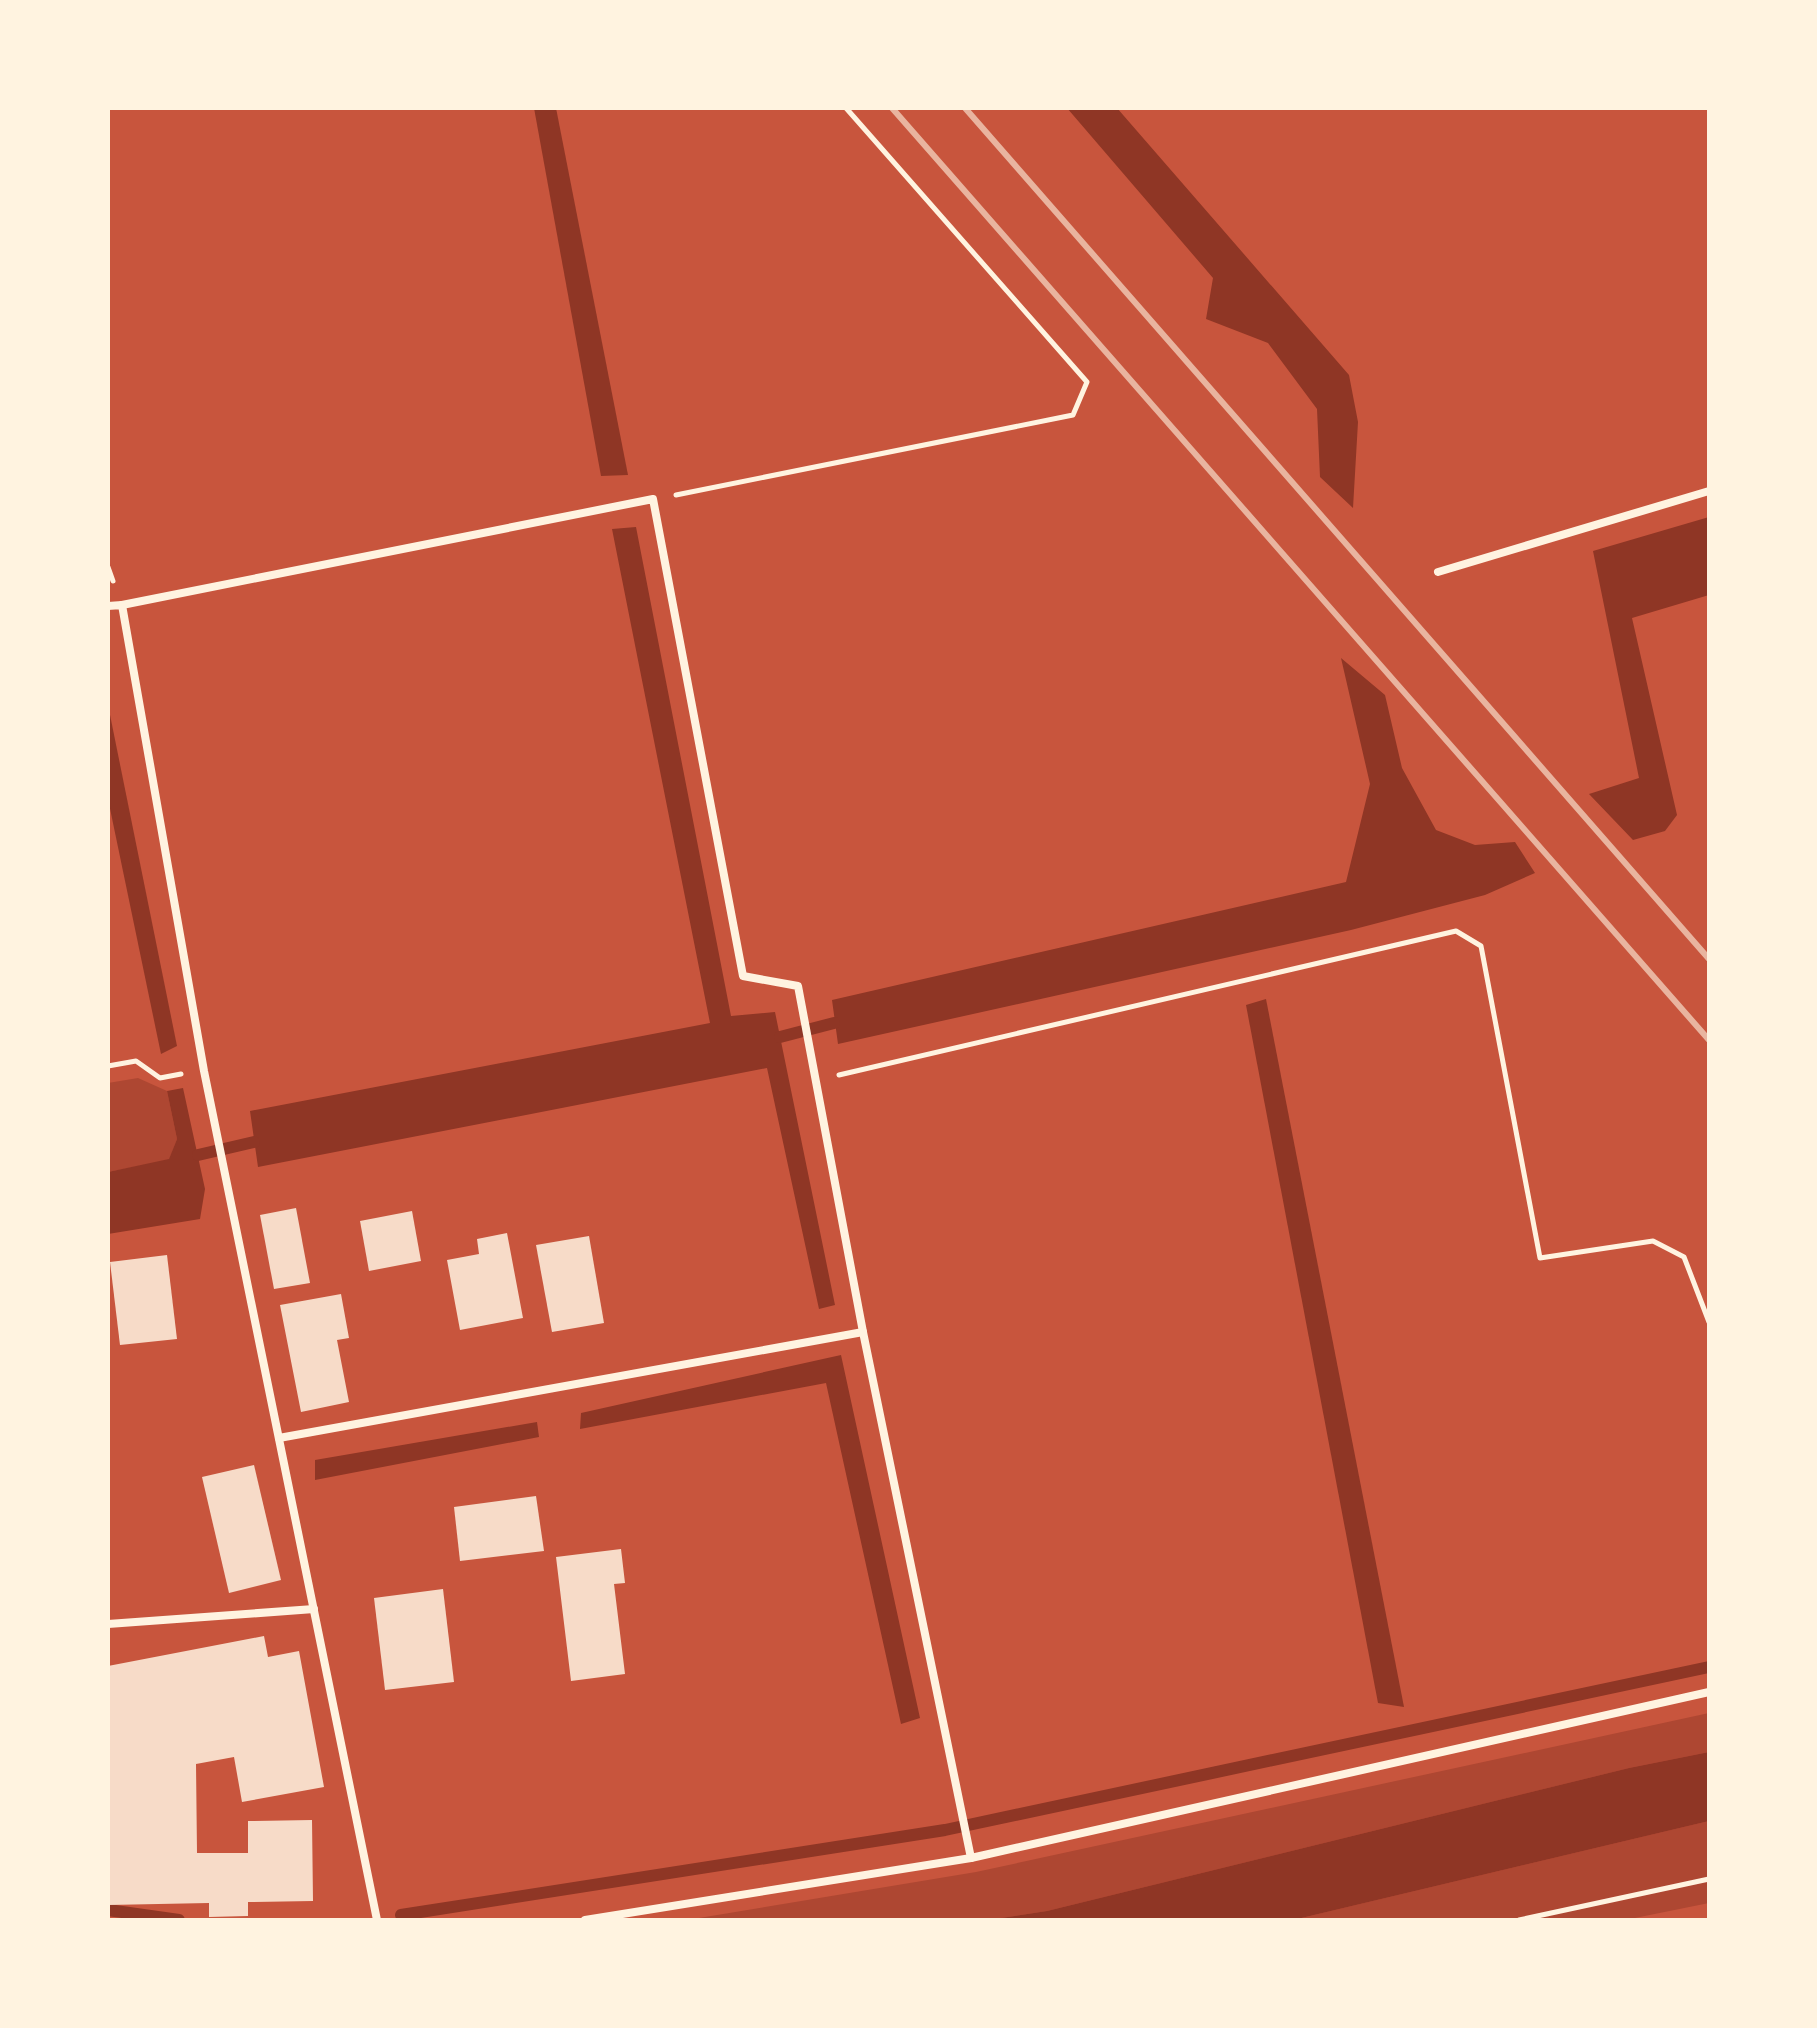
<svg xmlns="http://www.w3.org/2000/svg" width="1817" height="2028" viewBox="0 0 1817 2028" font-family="Roboto,sans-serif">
	<rect width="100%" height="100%" fill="#c8553d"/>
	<g fill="#ae4732">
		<path d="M 138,1078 L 167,1091 L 177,1139 L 169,1160 L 108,1172 L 108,1083 Z"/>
		<path d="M 1709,1713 L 1709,1752 L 1629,1768 L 1047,1911 L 988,1920 L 687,1920 L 976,1872 Z"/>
		<path d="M 1709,1821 L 1709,1903 L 1625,1920 L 1293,1920 Z"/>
	</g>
	<g fill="#8f3625">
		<path d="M 534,108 L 556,108 L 628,475 L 601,476 Z"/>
		<path d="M 1067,108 L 1117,108 L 1349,375 L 1358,422 L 1353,508 L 1320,477 L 1317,409 L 1268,343 L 1206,319 L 1213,278 Z"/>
		<path d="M 1709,517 L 1709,595 L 1632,618 L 1677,815 L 1665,831 L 1633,840 L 1589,794 L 1639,778 L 1593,551 Z"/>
		<path d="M 636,527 L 731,1016 L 775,1012 L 835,1305 L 819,1309 L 767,1068 L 258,1167 L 250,1111 L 710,1023 L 612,529 Z"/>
		<path d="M 1341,658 L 1385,695 L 1402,768 L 1436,830 L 1475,845 L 1515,842 L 1535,873 L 1485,895 L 1351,930 L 838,1044 L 832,1000 L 1346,882 L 1370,784 Z"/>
		<path d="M 108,705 L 177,1046 L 161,1054 L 108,799 Z"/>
		<path d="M 1266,999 L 1404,1707 L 1378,1703 L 1246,1005 Z"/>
		<path d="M 183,1088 L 205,1189 L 200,1219 L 108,1234 L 108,1172 L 169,1159 L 177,1139 L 167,1091 Z"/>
		<path d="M 841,1355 L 920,1718 L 901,1724 L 826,1383 L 580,1429 L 581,1413 Z"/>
		<path d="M 537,1422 L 539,1437 L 315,1480 L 315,1460 Z"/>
		<path d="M 1709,1752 L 1709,1821 L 1293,1920 L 988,1920 L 1047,1911 L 1629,1768 Z"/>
	</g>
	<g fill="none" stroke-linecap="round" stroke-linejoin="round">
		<g stroke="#8f3625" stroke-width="12">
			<path d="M 780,1037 L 834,1023"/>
			<path d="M 198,1155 L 254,1142"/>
			<path d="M 108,1910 L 179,1920"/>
			<path d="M 401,1915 L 945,1830 L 1709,1667"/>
		</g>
	</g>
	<g fill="#f7dbc8">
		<path d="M 296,1208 L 310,1283 L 274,1289 L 260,1215 Z"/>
		<path d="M 412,1211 L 421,1261 L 369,1271 L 360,1221 Z"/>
		<path d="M 507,1233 L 523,1318 L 460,1330 L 447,1260 L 479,1254 L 477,1239 Z"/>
		<path d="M 589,1236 L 604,1323 L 552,1332 L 536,1245 Z"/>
		<path d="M 167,1255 L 177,1339 L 120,1345 L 110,1262 Z"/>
		<path d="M 341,1294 L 349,1338 L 337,1340 L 349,1402 L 301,1412 L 280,1305 Z"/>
		<path d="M 254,1465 L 281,1580 L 229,1593 L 202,1477 Z"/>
		<path d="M 536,1496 L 544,1551 L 460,1561 L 454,1507 Z"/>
		<path d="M 621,1549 L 625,1583 L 614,1584 L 625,1674 L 571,1681 L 556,1557 Z"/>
		<path d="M 443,1589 L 454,1682 L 385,1690 L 374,1598 Z"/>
		<path d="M 264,1636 L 268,1657 L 299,1651 L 324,1787 L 242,1802 L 234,1757 L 196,1764 L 197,1853 L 248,1853 L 248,1821 L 312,1820 L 313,1901 L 248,1902 L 248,1916 L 209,1917 L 209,1903 L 108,1905 L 108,1666 Z"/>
	</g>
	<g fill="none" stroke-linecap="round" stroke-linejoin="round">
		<g stroke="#fff3e0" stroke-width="5">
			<path d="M 676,495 L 1073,415 L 1087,382 L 846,108"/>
			<path d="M 108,567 L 113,581"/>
			<path d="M 108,1066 L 136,1061 L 160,1078 L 181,1074"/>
			<path d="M 839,1075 L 1456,931 L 1481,946 L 1540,1258 L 1653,1241 L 1684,1257 L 1709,1322"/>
			<path d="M 1519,1920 L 1709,1879"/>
		</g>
		<g stroke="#fff3e0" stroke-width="8">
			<path d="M 1438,572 L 1709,491"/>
			<path d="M 122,605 L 653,499 L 743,976 L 798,986 L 863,1332"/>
			<path d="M 108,606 L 122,605 L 204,1071 L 377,1920"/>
			<path d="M 279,1438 L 863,1332 L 971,1858"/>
			<path d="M 108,1624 L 314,1609"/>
			<path d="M 585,1920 L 971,1858 L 1709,1692"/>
		</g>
		<g stroke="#e9b49f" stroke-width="6">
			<path d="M 892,108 L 1709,1040"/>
			<path d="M 965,108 L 1709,959"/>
		</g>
	</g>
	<rect width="1817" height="2028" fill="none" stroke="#fff3e0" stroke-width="220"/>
</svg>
